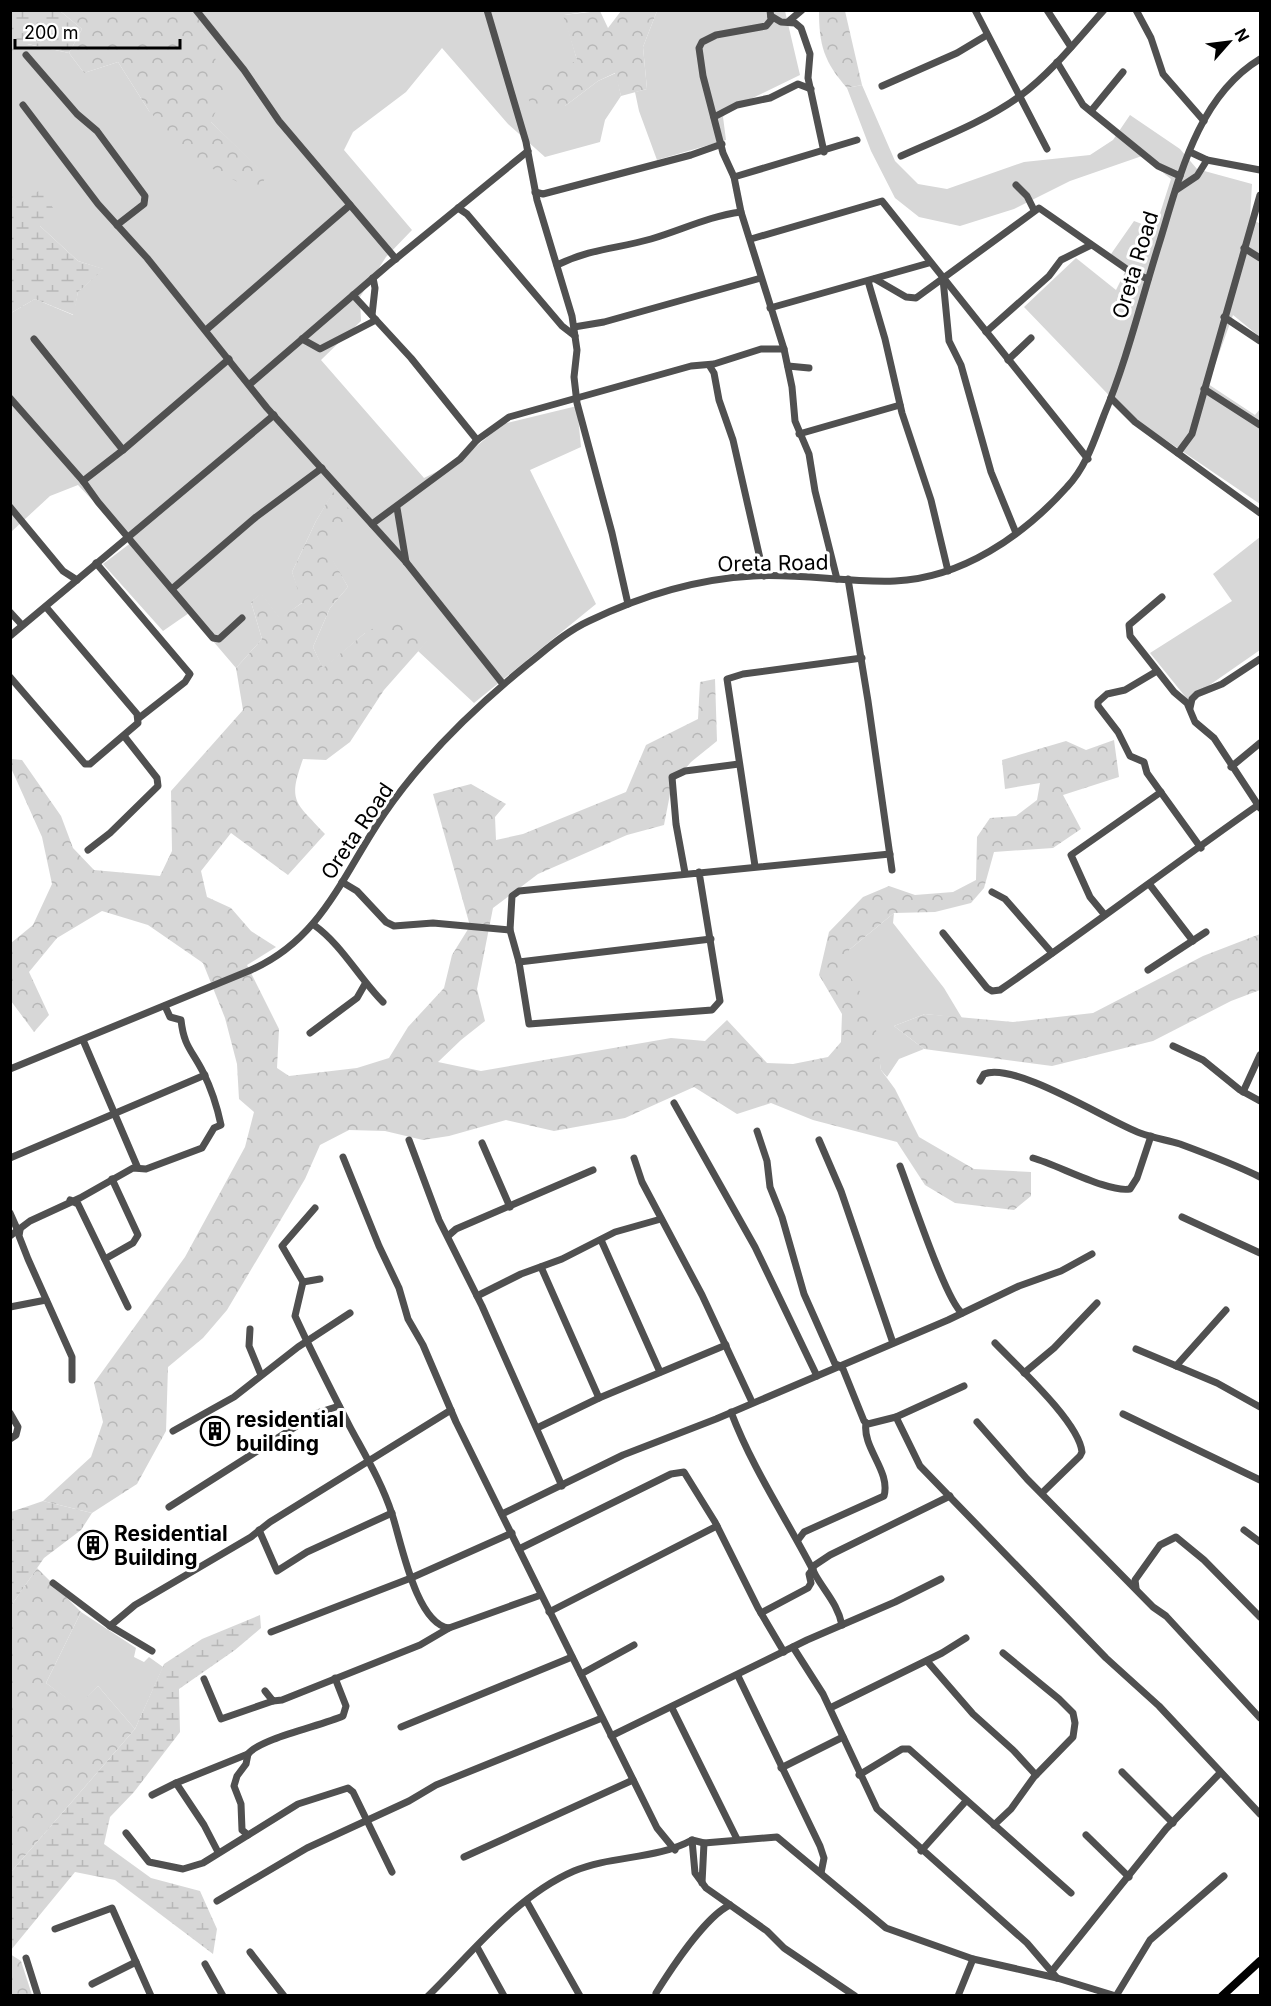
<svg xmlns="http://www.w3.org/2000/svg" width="1271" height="2006" viewBox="0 0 1271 2006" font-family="Inter,sans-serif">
	<defs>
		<pattern id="forest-crowns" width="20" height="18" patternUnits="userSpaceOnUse" patternTransform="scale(1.5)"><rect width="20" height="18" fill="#d7d7d7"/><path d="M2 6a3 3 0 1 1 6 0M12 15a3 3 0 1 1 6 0" fill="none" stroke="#b7b7b7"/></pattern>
		<pattern id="wetland-marsh" width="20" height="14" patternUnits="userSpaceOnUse" patternTransform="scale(1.5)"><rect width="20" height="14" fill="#d7d7d7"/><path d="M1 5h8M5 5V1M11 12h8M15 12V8" fill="none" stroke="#b7b7b7"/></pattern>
	</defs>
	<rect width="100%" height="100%" fill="#fff"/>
	<g fill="#d7d7d7">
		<path d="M 198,11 L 591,11 L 564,15 L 577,60 L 565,106 L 598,81 L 616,73 L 621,96 L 605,120 L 600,142 L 545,157 L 508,124 L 442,48 L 406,92 L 353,132 L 344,150 L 412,230 L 386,257 L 360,297 L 361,321 L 321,360 L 424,478 L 460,460 L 503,424 L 577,406 L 581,447 L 530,470 L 596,604 L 474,703 L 418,651 L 429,638 L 365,633 L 323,669 L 313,647 L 330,608 L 348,587 L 327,551 L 333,493 L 316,521 L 292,572 L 303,602 L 280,619 L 261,594 L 251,602 L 262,639 L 236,668 L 189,613 L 163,631 L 103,564 L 132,542 L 78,485 L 50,496 L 11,532 L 11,313 L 35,299 L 73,315 L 78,292 L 103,269 L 78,261 L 40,226 L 40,191 L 19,205 L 11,195 L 10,54 L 27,44 L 69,53 L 84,73 L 118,62 L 149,111 L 265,175 L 211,122 L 209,43 Z"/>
		<path d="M 657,11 L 785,11 L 800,75 L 730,109 L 723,117 L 726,140 L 657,160 L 639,111 L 635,92 L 647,89 L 643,47 Z"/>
		<path d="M 862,85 L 895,161 L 918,184 L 947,189 L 1024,162 L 1090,155 L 1113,140 L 1130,115 L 1180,149 L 1197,169 L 1252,184 L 1250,217 L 1260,224 L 1260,337 L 1233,315 L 1208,384 L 1255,415 L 1260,409 L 1260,504 L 1126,413 L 1024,307 L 1076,258 L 1116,290 L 1128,266 L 1111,254 L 1134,221 L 1155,229 L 1171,179 L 1142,156 L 1070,181 L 1014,209 L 960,226 L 919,217 L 895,198 L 871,151 L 847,88 Z"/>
		<path d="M 1260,537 L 1260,650 L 1188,700 L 1150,653 L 1232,601 L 1213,574 Z"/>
		<path d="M 894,913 L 893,923 L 944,988 L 962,1018 L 925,1014 L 894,1026 L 924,1049 L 899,1059 L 887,1077 L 881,1070 L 878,1051 L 849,975 L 849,950 Z"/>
		<path d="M 81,1612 L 136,1648 L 134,1657 L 144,1662 L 149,1657 L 163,1667 L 135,1729 L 98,1686 L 78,1707 L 46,1683 Z"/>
	</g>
	<g fill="url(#forest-crowns)">
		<path d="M 60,11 L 198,11 L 226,88 L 211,122 L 266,175 L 259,193 L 194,159 L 149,111 L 118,62 L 84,73 L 69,53 L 82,29 Z"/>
		<path d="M 600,11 L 608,28 L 621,11 L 657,11 L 643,47 L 647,89 L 621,96 L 615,73 L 598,81 L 565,106 L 534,111 L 525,92 L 577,60 L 563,15 Z"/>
		<path d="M 819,11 L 845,11 L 862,85 L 847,88 C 824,62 819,45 819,11 Z"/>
		<path d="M 333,492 L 352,512 L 328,551 L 348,587 L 330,608 L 313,647 L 323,668 L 365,633 L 401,613 L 430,638 L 384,690 L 350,742 L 326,760 L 303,759 C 287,803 296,802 325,834 L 288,875 L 231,833 L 201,871 L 207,897 L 231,908 L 251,931 L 276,947 L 247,965 L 279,1029 L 277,1068 L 289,1076 L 357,1068 L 389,1058 L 408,1027 L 444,988 L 452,955 L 470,926 L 433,794 L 471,784 L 506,804 L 495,817 L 496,840 L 523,834 L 626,792 L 646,745 L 698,719 L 700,682 L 715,679 L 717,741 L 691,762 L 672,784 L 664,825 L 627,835 L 538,874 L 493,908 L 477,989 L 485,1021 L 461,1040 L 438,1062 L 481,1071 L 671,1038 L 705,1041 L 727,1020 L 767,1063 L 793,1064 L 828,1057 L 841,1042 L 842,1014 L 819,975 L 829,932 L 863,897 L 889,886 L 915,895 L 953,892 L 976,880 L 977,837 L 990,818 L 1016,816 L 1037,800 L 1040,783 L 1005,789 L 1002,760 L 1066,741 L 1086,750 L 1114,740 L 1119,777 L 1063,795 L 1081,829 L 1053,848 L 994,852 L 984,888 L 971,903 L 935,912 L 894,913 L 849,950 L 849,975 L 874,1013 L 881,1070 L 895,1089 L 919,1137 L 974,1169 L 1031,1172 L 1031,1196 L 1014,1210 L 955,1203 L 925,1185 L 897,1142 L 813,1120 L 771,1103 L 737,1114 L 694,1087 L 625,1118 L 554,1131 L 506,1120 L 449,1136 L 423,1140 L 385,1131 L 349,1130 L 320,1145 L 305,1179 L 227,1310 L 203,1338 L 168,1367 L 166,1431 L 137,1484 L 92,1513 L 43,1501 L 91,1457 L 103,1422 L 94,1383 L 185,1257 L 245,1147 L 254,1112 L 239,1099 L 237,1064 L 225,1018 L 203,963 L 148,925 L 102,911 L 57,938 L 29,972 L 49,1015 L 34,1032 L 11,1001 L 11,943 L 33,925 L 52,884 L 42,837 L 11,768 L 11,759 L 22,760 L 61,816 L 73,848 L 94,870 L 160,876 L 172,851 L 171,791 L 243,710 L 236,668 L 262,639 L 251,602 L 261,593 L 280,618 L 302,603 L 292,572 L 316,521 Z"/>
		<path d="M 1260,934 L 1260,990 L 1231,1001 L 1153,1041 L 1052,1066 L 924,1049 L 894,1026 L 925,1014 L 1013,1022 L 1093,1013 L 1203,956 Z"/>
		<path d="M 37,1568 L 81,1612 L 46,1683 L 78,1706 L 98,1686 L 135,1729 L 11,1872 L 11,1606 Z"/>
		<path d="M 10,1954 L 21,1961 L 32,1995 L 11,1995 Z"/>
	</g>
	<g fill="url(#wetland-marsh)">
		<path d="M 10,11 L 60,11 L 82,29 L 69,53 L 28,44 L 11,54 Z"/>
		<path d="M 40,190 L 56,212 L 40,226 L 78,261 L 104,269 L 78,292 L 74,315 L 35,299 L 11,313 L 11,195 L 19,204 Z"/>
		<path d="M 43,1501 L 92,1513 L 81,1530 L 44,1558 L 11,1606 L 11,1512 Z"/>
		<path d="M 260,1615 L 261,1628 L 235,1650 L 179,1689 L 180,1732 L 134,1792 L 110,1817 L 104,1844 L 151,1878 L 200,1891 L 217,1929 L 213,1954 L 115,1880 L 75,1872 L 11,1950 L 11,1872 L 135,1729 L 164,1664 L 202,1639 Z"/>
	</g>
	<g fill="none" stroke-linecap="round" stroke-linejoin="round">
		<g stroke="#505050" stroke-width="7">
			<path d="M 196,10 L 244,70 L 279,121 L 396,259"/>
			<path d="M 487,10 L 526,142 L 537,200 L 572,316 L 577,350 L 574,377 L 577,403 L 612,533 L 628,604"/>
			<path d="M 770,10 L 771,20 L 766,26 L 716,35 L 702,42 L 699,48 L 703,76 L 723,153 L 734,177 L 741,212 L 784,349 L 792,387 L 795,421 L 809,454 L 815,491 L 837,579"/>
			<path d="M 975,10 L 1047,149"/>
			<path d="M 1047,10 L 1071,47"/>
			<path d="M 1136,10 L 1151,38 L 1163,74 L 1204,121"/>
			<path d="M 771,16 L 781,22 L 795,23 L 801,28 L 810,54 L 808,78 L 824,152"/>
			<path d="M 789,21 L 802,10"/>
			<path d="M 26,55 L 77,114 L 97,131 L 145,196 L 144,204 L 117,225"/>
			<path d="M 1057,62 L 1083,105 L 1158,166 L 1180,176"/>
			<path d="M 882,86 L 957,53 L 987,35"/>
			<path d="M 23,105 L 98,204 L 147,258 L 267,408 L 406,562 L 503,684"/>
			<path d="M 1091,111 L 1123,72"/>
			<path d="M 714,117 L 737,105 L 770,98 L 798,84 L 811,89"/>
			<path d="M 1190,152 L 1207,160 L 1260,170"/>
			<path d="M 901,156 C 941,138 984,122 1020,96 C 1052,72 1077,40 1104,10"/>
			<path d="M 734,177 L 857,140"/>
			<path d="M 1016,185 L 1027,196 L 1034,210"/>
			<path d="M 1176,190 L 1197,176 L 1207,160"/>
			<path d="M 535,192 L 543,194 L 691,155 L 722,144"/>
			<path d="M 458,208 L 467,214 L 562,326 L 575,336"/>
			<path d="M 751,239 L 882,201 L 1088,459"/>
			<path d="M 1244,248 L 1260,258"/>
			<path d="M 557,265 C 593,248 616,249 651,239 C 682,230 709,216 741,212"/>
			<path d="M 875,279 L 906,297 L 916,298 L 1039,208 L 1131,272 L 1148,279"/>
			<path d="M 943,279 L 949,341 L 961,365 L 991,472 L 1016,533"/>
			<path d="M 868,281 L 885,339 L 902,413 L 931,500 L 948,571"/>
			<path d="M 353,295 L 411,358 L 477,440"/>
			<path d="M 770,308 L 929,263"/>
			<path d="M 372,315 L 375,288 L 373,278"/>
			<path d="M 1224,317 L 1260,341"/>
			<path d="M 574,327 L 604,322 L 761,278"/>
			<path d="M 206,330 L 350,205"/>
			<path d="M 986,332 L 1049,276 L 1061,260 L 1091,245"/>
			<path d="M 34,339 L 123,450 L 83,481"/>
			<path d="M 302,339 L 320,349 L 376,320"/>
			<path d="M 1008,360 L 1031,338"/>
			<path d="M 709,365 L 714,373 L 719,400 L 733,440 L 764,576"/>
			<path d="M 788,366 L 809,368"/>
			<path d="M 250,384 L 387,266 L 528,151"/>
			<path d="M 1204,389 L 1260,425"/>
			<path d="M 10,398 L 83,481 L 98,502 L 213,638 L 219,639 L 242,618"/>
			<path d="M 1111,398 L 1135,422 L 1260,513"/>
			<path d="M 799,434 L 900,405"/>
			<path d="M 123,450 L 229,359"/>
			<path d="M 1178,453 L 1192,434 L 1260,195"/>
			<path d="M 10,507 L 63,571 L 77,580"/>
			<path d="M 397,508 L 406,562"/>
			<path d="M 372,524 L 460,459 L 477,440 L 509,417 L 691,366 L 714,364 L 761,349 L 784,349"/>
			<path d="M 96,563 L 190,674 L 185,682 L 139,718"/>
			<path d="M 848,579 L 868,701 L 892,870"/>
			<path d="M 172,589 L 256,517 L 322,468"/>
			<path d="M 1162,597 L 1129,625 L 1130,636 L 1174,692 L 1187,703 L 1195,722 L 1214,738 L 1260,808"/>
			<path d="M 10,612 L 22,625"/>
			<path d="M 10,636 L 274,415"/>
			<path d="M 1157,671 L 1125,690 L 1107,694 L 1098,702 L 1098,706 L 1118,732 L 1130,756 L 1144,762 L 1147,773 L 1201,848"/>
			<path d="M 10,677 L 85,764 L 90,764 L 138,723 L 137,714 L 46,607"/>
			<path d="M 1190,708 L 1192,699 L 1197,694 L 1222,684 L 1260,659"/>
			<path d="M 1231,767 L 1260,743"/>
			<path d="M 88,850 L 110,833 L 158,786 L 157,778 L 124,736"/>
			<path d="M 755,866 L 727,679 L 743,674 L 862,658"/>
			<path d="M 699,872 L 720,1001 L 712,1010 L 529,1024 L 519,962 L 510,930 L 512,896 L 519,891 L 890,854"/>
			<path d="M 685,873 L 676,824 L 672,777 L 685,771 L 739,764"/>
			<path d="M 342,882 L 357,891 L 386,922 L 394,926 L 433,923 L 510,930"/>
			<path d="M 1150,885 L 1193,941"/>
			<path d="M 992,892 L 1005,899 L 1052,953"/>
			<path d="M 1104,914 L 1090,897 L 1071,855 L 1161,792"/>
			<path d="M 314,925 C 342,945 359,978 383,1002"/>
			<path d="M 943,933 L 987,988 L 992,991 L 1000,990 C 1087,930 1171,866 1258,805"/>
			<path d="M 519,962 L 711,939"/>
			<path d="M 1148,970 L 1206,932"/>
			<path d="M 310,1033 L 357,998 L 365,984"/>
			<path d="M 83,1040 L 137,1166"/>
			<path d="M 1173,1046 L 1203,1060 L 1240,1090 L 1260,1101"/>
			<path d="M 10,1069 L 251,970 C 322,939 343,874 384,814 C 423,757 474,708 528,664 C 547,649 567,631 589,621 C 641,596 695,579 753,576 C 800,573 848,583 895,581 C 962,578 1023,536 1067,487 C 1086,467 1094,441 1104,415 C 1127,360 1141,301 1159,244 C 1179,179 1197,97 1260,59"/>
			<path d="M 980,1081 L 984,1074 C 1014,1061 1108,1121 1140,1133 C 1153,1138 1167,1140 1180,1144 C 1207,1154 1234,1164 1260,1177"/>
			<path d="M 1243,1092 L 1260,1055"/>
			<path d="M 674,1103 L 755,1247 L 817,1376"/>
			<path d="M 757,1131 L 767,1161 L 770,1187 L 782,1217 L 804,1294 L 836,1366"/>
			<path d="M 409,1140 L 439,1220 L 482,1306 L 562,1486"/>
			<path d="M 819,1140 L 841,1191 L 893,1343"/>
			<path d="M 482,1143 L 510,1207"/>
			<path d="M 343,1157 L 379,1246 L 399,1288 L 408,1319 L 423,1345 L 456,1422 L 657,1828 L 675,1850"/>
			<path d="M 10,1158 L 205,1075"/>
			<path d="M 634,1158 L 642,1182 L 702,1295 L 752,1402"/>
			<path d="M 1033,1158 C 1058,1165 1109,1193 1130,1189 L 1137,1178 L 1151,1136"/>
			<path d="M 900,1166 C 910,1192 946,1301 962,1313"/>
			<path d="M 70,1200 L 78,1204 L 128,1307"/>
			<path d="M 315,1208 L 282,1246 L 303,1282 L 295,1316 C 312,1353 331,1390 350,1427 C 365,1455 382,1483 392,1514 C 401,1541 416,1624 449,1628 L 541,1595"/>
			<path d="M 10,1213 L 18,1231"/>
			<path d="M 1182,1217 L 1260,1253"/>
			<path d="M 20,1230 L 19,1236 L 28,1259 L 72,1357 L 72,1380"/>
			<path d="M 10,1236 L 30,1221 L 80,1198 L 133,1168 L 146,1169 L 202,1148 L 214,1128 L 221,1125 C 217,1106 212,1090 203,1072 C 192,1050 184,1047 181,1020 L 170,1017 L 165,1006"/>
			<path d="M 448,1236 L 456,1229 L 593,1170"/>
			<path d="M 601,1240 L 660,1372"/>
			<path d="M 105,1259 L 133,1243 L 138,1235 L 112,1179"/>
			<path d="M 541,1267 L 599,1398"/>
			<path d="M 303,1282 L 320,1279"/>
			<path d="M 477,1296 L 521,1274 L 562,1259 L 615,1232 L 661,1219"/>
			<path d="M 10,1307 L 46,1300"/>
			<path d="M 250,1329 L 249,1346 L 261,1375"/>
			<path d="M 995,1343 C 1017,1366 1079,1422 1082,1452 L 1080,1456 L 1042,1493"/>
			<path d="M 1136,1349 L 1217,1383 L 1260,1407"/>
			<path d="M 838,1365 L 843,1369 L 864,1421 L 868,1424 L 896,1417 L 964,1386"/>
			<path d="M 1176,1366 L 1226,1310"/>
			<path d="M 1024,1373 L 1054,1348 L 1097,1303"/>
			<path d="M 731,1412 C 753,1470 788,1521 816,1576 C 826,1593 838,1605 842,1625"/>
			<path d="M 10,1413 L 18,1427 L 16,1435 L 10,1439"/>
			<path d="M 1123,1414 L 1260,1480"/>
			<path d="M 896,1417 L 920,1466 L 1106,1658 L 1159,1706 L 1260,1814"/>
			<path d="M 977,1422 L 1027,1479 L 1153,1607 L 1166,1616 L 1260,1718"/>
			<path d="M 537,1428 L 599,1398 L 726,1345"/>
			<path d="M 173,1431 L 234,1397 L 298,1347 L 350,1313"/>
			<path d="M 169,1507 L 317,1413 L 339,1406"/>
			<path d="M 502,1514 L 623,1455 L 716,1419 L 948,1320 L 1019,1286 L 1061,1271 L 1092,1254"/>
			<path d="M 259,1530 L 277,1571 L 307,1552 L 392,1513"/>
			<path d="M 1244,1530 L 1260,1542"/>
			<path d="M 798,1540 L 804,1532 L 884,1496 C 891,1471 862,1448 866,1423"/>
			<path d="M 519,1549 L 671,1474 L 684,1472 L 715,1522 L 758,1608 L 784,1652"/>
			<path d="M 812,1567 L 830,1555 L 950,1496"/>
			<path d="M 53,1583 L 110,1626 L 152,1651"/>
			<path d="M 1136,1588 L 1135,1580 L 1160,1545 L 1176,1537 L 1204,1560 L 1260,1617"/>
			<path d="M 549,1612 L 717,1526"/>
			<path d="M 761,1613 L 808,1588 L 811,1583 L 809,1574 L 813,1569"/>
			<path d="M 110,1626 L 135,1605 L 251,1537 L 270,1522 L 451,1410"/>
			<path d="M 271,1632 L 411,1578 L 512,1533"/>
			<path d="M 793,1647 L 823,1694 L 877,1809 L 1027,1943 L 1057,1978"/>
			<path d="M 927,1661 L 973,1714 L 1013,1750 L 1036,1775"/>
			<path d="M 581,1674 L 634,1645"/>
			<path d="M 738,1676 L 820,1846 L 824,1858 L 821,1873"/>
			<path d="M 204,1679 L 221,1719 L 273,1701"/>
			<path d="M 265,1691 L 273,1701 L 282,1700 L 420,1645 L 449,1628"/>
			<path d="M 672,1708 L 737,1839"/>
			<path d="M 830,1708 L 942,1653 L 966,1638"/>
			<path d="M 401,1727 L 572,1657"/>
			<path d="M 611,1736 L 807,1640 L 895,1602 L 941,1579"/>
			<path d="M 781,1768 L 843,1737"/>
			<path d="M 1122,1772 L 1173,1823"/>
			<path d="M 859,1775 L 902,1749 L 909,1749 L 1071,1893"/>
			<path d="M 152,1795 L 176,1783"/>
			<path d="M 994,1825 L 1011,1809 L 1034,1777 L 1073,1737 L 1075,1723 L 1073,1713 L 1059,1699 L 1003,1653"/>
			<path d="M 126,1833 L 149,1862 L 183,1869 L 203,1863 L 298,1804 L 348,1788 L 353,1792 L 392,1872"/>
			<path d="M 248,1835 L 242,1830 L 241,1804 L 234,1786 L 237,1776 L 246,1764 L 248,1754 C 261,1738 321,1726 343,1716 L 346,1706 L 335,1678"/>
			<path d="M 1086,1835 L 1129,1877"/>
			<path d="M 692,1840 L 695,1873 L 706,1888 L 767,1931 L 784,1948 L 855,1996"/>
			<path d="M 921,1851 L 966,1801"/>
			<path d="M 218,1852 L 204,1825 L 176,1783 L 248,1754"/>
			<path d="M 464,1857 L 633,1780"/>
			<path d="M 702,1883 L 704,1843"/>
			<path d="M 217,1901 L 307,1848 L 409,1801 L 436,1785 L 602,1718"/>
			<path d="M 527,1902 L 580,1996"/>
			<path d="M 55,1929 L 112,1908 L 151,1996"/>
			<path d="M 477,1947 L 504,1996"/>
			<path d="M 250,1952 L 284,1996"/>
			<path d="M 26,1958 L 38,1996"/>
			<path d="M 205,1964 L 223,1996"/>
			<path d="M 1052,1971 L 1166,1829 L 1220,1773"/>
			<path d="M 92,1984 L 136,1962"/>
			<path d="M 656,1993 C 671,1969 706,1916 730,1905"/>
			<path d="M 428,1996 C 472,1953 516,1896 574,1871 C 612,1855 656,1860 692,1840 L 704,1843 L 777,1837 L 886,1928 L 973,1959 L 1057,1978 L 1116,1996 L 1150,1940 L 1224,1876"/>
			<path d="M 958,1996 L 973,1959"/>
		</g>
		<path stroke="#000" stroke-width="8" d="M 1222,1996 L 1260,1961"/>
	</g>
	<defs>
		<g id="building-ring" transform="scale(1.5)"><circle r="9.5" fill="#fff" stroke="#000" stroke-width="1.5"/><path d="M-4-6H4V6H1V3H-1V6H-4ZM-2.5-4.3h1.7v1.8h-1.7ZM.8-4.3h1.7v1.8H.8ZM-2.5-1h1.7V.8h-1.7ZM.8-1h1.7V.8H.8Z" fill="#000"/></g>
	</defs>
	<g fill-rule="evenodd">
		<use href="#building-ring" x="215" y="1431"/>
		<use href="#building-ring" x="93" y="1545"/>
	</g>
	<g text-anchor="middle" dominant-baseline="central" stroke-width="6" stroke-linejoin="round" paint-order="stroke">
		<g font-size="21" fill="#000" stroke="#fff">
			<text transform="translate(1135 265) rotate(-73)">Oreta Road</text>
			<text transform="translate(773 563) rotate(-1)">Oreta Road</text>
			<text transform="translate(357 831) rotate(-56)">Oreta Road</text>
		</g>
		<g font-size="21" font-weight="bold" fill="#000" stroke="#fff" text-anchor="start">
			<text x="236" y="1419">residential<tspan x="236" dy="24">building</tspan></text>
			<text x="114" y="1533">Residential<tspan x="114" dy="24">Building</tspan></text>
		</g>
	</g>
	<rect width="1271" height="2006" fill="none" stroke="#000000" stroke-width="24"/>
	<g transform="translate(1229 42) rotate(62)" stroke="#ffffff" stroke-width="4.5" paint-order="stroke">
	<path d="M0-4.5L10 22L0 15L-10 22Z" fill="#000000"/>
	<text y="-9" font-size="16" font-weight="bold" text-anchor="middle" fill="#000000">N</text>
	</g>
	<path d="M15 39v9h165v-9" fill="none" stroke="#000000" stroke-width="3"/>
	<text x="24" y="39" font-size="18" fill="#000000" stroke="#ffffff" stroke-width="4.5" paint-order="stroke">200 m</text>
</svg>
